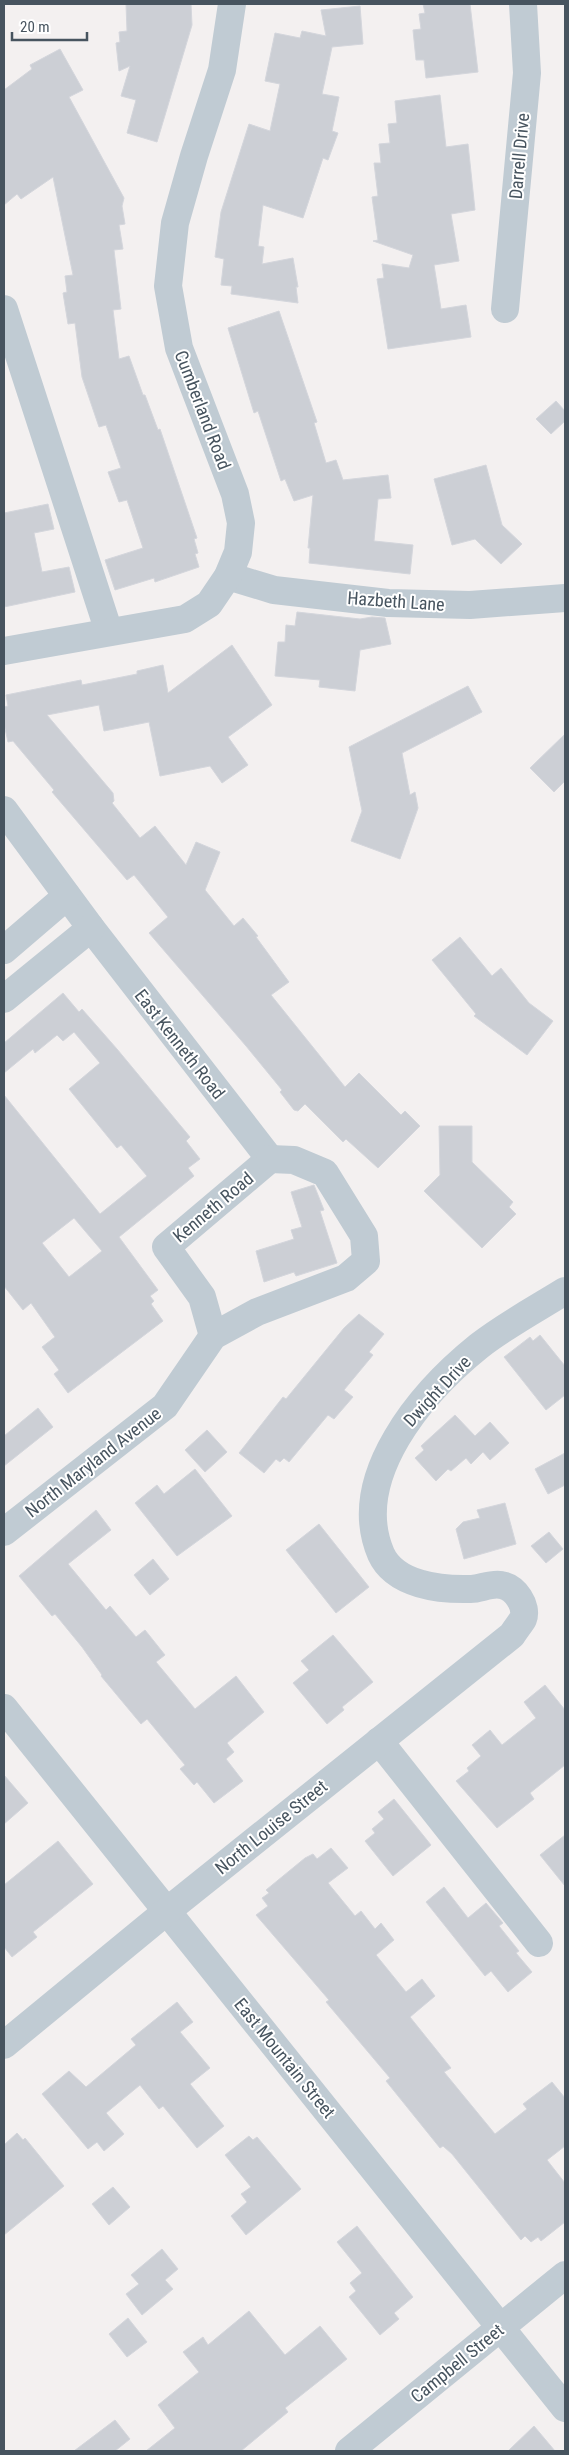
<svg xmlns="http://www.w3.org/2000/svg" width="569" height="2455" viewBox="0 0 569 2455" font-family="'Roboto Condensed',sans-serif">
	<rect width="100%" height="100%" fill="#f3f0f0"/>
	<g fill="#cccfd5" stroke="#d4d6dc" fill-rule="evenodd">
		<path d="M 126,4 L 191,4 L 192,25 L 157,142 L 127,133 L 136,100 L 121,96 L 130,66 L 119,71 L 116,43 L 120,42 L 119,32 L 127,31 Z"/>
		<path d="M 423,4 L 470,4 L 478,72 L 426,78 L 424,60 L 416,60 L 413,30 L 421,29 L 419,14 L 425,13 Z"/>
		<path d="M 360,6 L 363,44 L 332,47 L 322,94 L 339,97 L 332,131 L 338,133 L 328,160 L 323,158 L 303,218 L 263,205 L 258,246 L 264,247 L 262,264 L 293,258 L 298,287 L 296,287 L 298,303 L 231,294 L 232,286 L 221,285 L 224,259 L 215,257 L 221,212 L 249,124 L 270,131 L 280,84 L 265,81 L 275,33 L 300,38 L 302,31 L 326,36 L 321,10 Z"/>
		<path d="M 60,49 L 83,90 L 69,97 L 124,198 L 122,206 L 125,224 L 119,225 L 123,249 L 114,250 L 121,309 L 113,310 L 119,359 L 129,356 L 143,395 L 145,395 L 158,430 L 160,429 L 197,538 L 194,539 L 198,553 L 195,554 L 199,567 L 155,582 L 154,578 L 115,590 L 105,560 L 143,548 L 127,500 L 119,502 L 108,472 L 121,468 L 106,425 L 99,427 L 82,377 L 75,323 L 68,324 L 63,293 L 67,292 L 65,276 L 73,275 L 53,177 L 21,199 L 17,194 L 4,205 L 4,90 L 32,69 L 30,65 Z"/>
		<path d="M 440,95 L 446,147 L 468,144 L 475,210 L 451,214 L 459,261 L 434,265 L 441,309 L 466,305 L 471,337 L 388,349 L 377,279 L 384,278 L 382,264 L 409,268 L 413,255 L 373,241 L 378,240 L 372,197 L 378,196 L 374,163 L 381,163 L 379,144 L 390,143 L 388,124 L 397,123 L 395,101 Z"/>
		<path d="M 279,311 L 317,422 L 314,423 L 326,463 L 336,460 L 343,480 L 388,475 L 391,498 L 378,499 L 374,541 L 413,545 L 410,574 L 309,563 L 310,548 L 308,548 L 313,495 L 294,501 L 285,479 L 281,481 L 258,411 L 254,413 L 228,328 Z"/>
		<path d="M 556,401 L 565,411 L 565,421 L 551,434 L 536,419 Z"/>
		<path d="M 486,465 L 502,525 L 522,544 L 501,564 L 475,539 L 452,545 L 434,479 Z"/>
		<path d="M 48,504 L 54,529 L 34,533 L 42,572 L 69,567 L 75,592 L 4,607 L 4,513 Z"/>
		<path d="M 297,612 L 360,619 L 372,617 L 385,618 L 391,644 L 360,650 L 355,691 L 319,687 L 320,680 L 275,676 L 278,642 L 285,642 L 286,625 L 295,626 Z"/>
		<path d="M 232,645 L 272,705 L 228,737 L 248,765 L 222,783 L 210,766 L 160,776 L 149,722 L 104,731 L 99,705 L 47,715 L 113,793 L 114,801 L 112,803 L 140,838 L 155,826 L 186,865 L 196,842 L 220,852 L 205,890 L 234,926 L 243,918 L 258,936 L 256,937 L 289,982 L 271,995 L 345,1087 L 359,1073 L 401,1115 L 405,1111 L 420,1126 L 378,1168 L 346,1139 L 343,1142 L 305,1104 L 298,1111 L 294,1110 L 280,1092 L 282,1090 L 246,1046 L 149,933 L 168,917 L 134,875 L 127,880 L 52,792 L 54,790 L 13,741 L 8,742 L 4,724 L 4,707 L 8,706 L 6,695 L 81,680 L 82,685 L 137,674 L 137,671 L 163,665 L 168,693 Z"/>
		<path d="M 468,686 L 482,712 L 402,753 L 410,795 L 415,792 L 418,808 L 400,859 L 351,841 L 362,811 L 349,747 Z"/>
		<path d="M 565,734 L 565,781 L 554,792 L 530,768 Z"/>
		<path d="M 460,937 L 492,976 L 501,968 L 529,1003 L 553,1021 L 527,1055 L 474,1016 L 476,1014 L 432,960 Z"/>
		<path d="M 63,993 L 79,1012 L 82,1009 L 117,1049 L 190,1137 L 186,1141 L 200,1159 L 188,1168 L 194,1176 L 119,1237 L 158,1290 L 150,1296 L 154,1301 L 151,1304 L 163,1321 L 68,1393 L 54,1374 L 59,1370 L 42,1347 L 55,1337 L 31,1303 L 23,1310 L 4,1286 L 4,1095 L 100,1214 L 147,1176 L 121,1145 L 117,1148 L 69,1089 L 100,1063 L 74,1032 L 63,1041 L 57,1035 L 35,1053 L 33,1049 L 4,1073 L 4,1043 ZM 74,1218 L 102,1251 L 69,1277 L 42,1243 Z"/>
		<path d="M 439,1126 L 472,1126 L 472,1162 L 513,1202 L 509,1207 L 516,1214 L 482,1248 L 424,1191 L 440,1175 Z"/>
		<path d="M 314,1185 L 324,1210 L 320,1211 L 337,1263 L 296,1276 L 294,1272 L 264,1282 L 256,1251 L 294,1239 L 291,1230 L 302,1227 L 291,1192 Z"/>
		<path d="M 359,1314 L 384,1334 L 369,1352 L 373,1355 L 344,1390 L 353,1397 L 334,1419 L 328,1415 L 289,1462 L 284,1458 L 280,1462 L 276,1459 L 264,1473 L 239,1453 L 283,1397 L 286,1399 L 344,1328 Z"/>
		<path d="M 540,1335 L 565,1366 L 565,1395 L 546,1410 L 504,1357 L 530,1337 L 533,1341 Z"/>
		<path d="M 38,1408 L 53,1427 L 4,1466 L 4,1436 Z"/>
		<path d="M 455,1415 L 475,1436 L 490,1422 L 509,1443 L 490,1460 L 483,1452 L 471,1464 L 466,1458 L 451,1471 L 448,1469 L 436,1481 L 415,1458 L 424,1450 L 421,1446 Z"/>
		<path d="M 207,1430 L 227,1452 L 205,1472 L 185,1450 Z"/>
		<path d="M 565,1453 L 565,1485 L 548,1494 L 535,1469 Z"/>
		<path d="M 195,1469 L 232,1516 L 177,1556 L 135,1503 L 157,1485 L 164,1494 Z"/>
		<path d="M 505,1503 L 516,1544 L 464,1559 L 456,1529 L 463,1522 L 480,1518 L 477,1510 Z"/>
		<path d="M 96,1510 L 111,1530 L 68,1564 L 106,1610 L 110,1606 L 136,1637 L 145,1630 L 165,1655 L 156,1662 L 195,1709 L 236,1676 L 264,1712 L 227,1743 L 234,1752 L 226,1759 L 243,1781 L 214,1803 L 197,1782 L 194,1785 L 180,1769 L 185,1765 L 147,1719 L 141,1724 L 101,1676 L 102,1675 L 82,1647 L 55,1614 L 52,1616 L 19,1576 Z"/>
		<path d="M 319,1524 L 369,1587 L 336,1613 L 286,1550 Z"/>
		<path d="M 549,1532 L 563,1549 L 546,1563 L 531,1546 Z"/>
		<path d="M 153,1559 L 169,1579 L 150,1595 L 134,1575 Z"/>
		<path d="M 333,1635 L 373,1682 L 342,1707 L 344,1710 L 327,1724 L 293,1683 L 309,1670 L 301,1661 Z"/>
		<path d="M 545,1685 L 565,1710 L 565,1765 L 530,1793 L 534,1799 L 497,1828 L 456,1781 L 469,1771 L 467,1768 L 481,1756 L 472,1745 L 490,1730 L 502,1745 L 536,1718 L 524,1702 Z"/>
		<path d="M 4,1775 L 28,1803 L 4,1824 Z"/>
		<path d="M 394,1799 L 431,1845 L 393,1876 L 365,1841 L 375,1833 L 372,1829 L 384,1819 L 378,1812 Z"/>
		<path d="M 565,1835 L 565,1886 L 540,1855 Z"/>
		<path d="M 58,1841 L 93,1884 L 33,1932 L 37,1937 L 12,1957 L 4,1947 L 4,1885 Z"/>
		<path d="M 331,1848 L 348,1868 L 328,1883 L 355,1916 L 361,1911 L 375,1929 L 381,1923 L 394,1940 L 376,1955 L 406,1992 L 422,1979 L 435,1996 L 410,2017 L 451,2068 L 444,2072 L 495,2134 L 527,2109 L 523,2104 L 552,2082 L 565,2098 L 565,2146 L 547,2160 L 565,2183 L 565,2222 L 541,2241 L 538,2237 L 531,2242 L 525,2236 L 521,2240 L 452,2154 L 443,2146 L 440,2148 L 386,2081 L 390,2078 L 326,2002 L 329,2000 L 256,1915 L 268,1906 L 262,1898 L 269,1893 L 266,1890 L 305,1858 L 313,1854 L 317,1859 Z"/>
		<path d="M 444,1887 L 468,1918 L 486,1903 L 503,1923 L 499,1926 L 519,1951 L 516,1953 L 532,1972 L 508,1992 L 491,1971 L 485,1976 L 426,1902 Z"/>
		<path d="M 177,2002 L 193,2022 L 180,2032 L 210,2068 L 190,2084 L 224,2126 L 197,2148 L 163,2106 L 159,2109 L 140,2085 L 106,2113 L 124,2134 L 104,2151 L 97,2142 L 88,2149 L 42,2094 L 69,2071 L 86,2087 L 136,2045 L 131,2039 Z"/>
		<path d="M 17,2133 L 23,2140 L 25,2138 L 64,2186 L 4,2235 L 4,2145 Z"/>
		<path d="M 249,2136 L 253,2140 L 257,2137 L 301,2189 L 246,2235 L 231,2216 L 247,2202 L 241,2194 L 251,2187 L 225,2155 Z"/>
		<path d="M 113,2187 L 130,2207 L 109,2225 L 92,2204 Z"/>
		<path d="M 357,2226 L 413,2297 L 394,2313 L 399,2319 L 380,2335 L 349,2297 L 356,2291 L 350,2283 L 362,2273 L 337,2242 Z"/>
		<path d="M 162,2249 L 178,2269 L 165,2280 L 173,2289 L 142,2315 L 126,2294 L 139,2284 L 131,2275 Z"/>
		<path d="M 249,2311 L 285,2355 L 320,2326 L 347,2359 L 285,2408 L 288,2412 L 241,2451 L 146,2451 L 175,2428 L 158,2405 L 199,2372 L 183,2352 L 203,2337 L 208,2345 Z"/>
		<path d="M 128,2318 L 147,2342 L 127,2357 L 109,2334 Z"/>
		<path d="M 115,2420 L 130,2439 L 115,2451 L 74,2451 Z"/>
		<path d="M 534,2426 L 555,2451 L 508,2451 Z"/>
	</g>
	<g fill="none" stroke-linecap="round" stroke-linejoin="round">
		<g stroke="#c0cbd3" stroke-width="28">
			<path d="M 4,309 L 109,632"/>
			<path d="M 505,309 L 527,73 L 523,4"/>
			<path d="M 228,576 L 274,590 L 388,603 L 470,605 L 565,598"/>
			<path d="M 4,651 L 185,619 L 209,604 L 228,576 L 238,552 L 241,523 L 235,494 L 179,348 L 168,286 L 175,223 L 194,156 L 222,70 L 232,4"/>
			<path d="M 4,810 L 91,928 L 270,1159"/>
			<path d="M 4,950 L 67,896"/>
			<path d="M 4,999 L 91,928"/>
			<path d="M 213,1336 L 202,1297 L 166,1247 L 270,1159"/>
			<path d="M 4,1532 L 165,1406 L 213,1336 L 257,1312 L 346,1278 L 366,1261 L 364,1236 L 325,1173 L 294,1160 L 270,1159"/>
			<path d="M 4,1708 L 565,2408"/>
			<path d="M 379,1741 L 539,1943"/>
			<path d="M 4,2045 L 167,1911 L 512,1635 C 515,1630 520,1624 523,1619 C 528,1606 515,1587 501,1585 C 491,1583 480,1589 471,1589 C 440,1590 395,1585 381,1554 C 348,1477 423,1391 479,1346 C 506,1325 536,1309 565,1291"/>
			<path d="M 349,2451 L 565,2275"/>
		</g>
	</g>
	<g text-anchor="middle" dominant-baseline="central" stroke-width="4" stroke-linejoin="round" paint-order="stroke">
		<g font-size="18" fill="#47545f" stroke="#fff">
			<text transform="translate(519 156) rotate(-85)">Darrell Drive</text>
			<text transform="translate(203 410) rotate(69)">Cumberland Road</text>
			<text transform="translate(396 601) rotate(4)">Hazbeth Lane</text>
			<text transform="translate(180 1044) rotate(52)">East Kenneth Road</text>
			<text transform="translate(213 1207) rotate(-40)">Kenneth Road</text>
			<text transform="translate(437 1391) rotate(-47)">Dwight Drive</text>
			<text transform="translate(93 1462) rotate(-38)">North Maryland Avenue</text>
			<text transform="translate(271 1827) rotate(-39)">North Louise Street</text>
			<text transform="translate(285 2058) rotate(51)">East Mountain Street</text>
			<text transform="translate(457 2363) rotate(-39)">Campbell Street</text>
		</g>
	</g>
	<rect width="569" height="2455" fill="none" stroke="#47545f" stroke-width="10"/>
	<path d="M12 32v8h75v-8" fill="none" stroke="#47545f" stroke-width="2.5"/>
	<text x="20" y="32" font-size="15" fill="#47545f" stroke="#ffffff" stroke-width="4" paint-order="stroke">20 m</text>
</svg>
